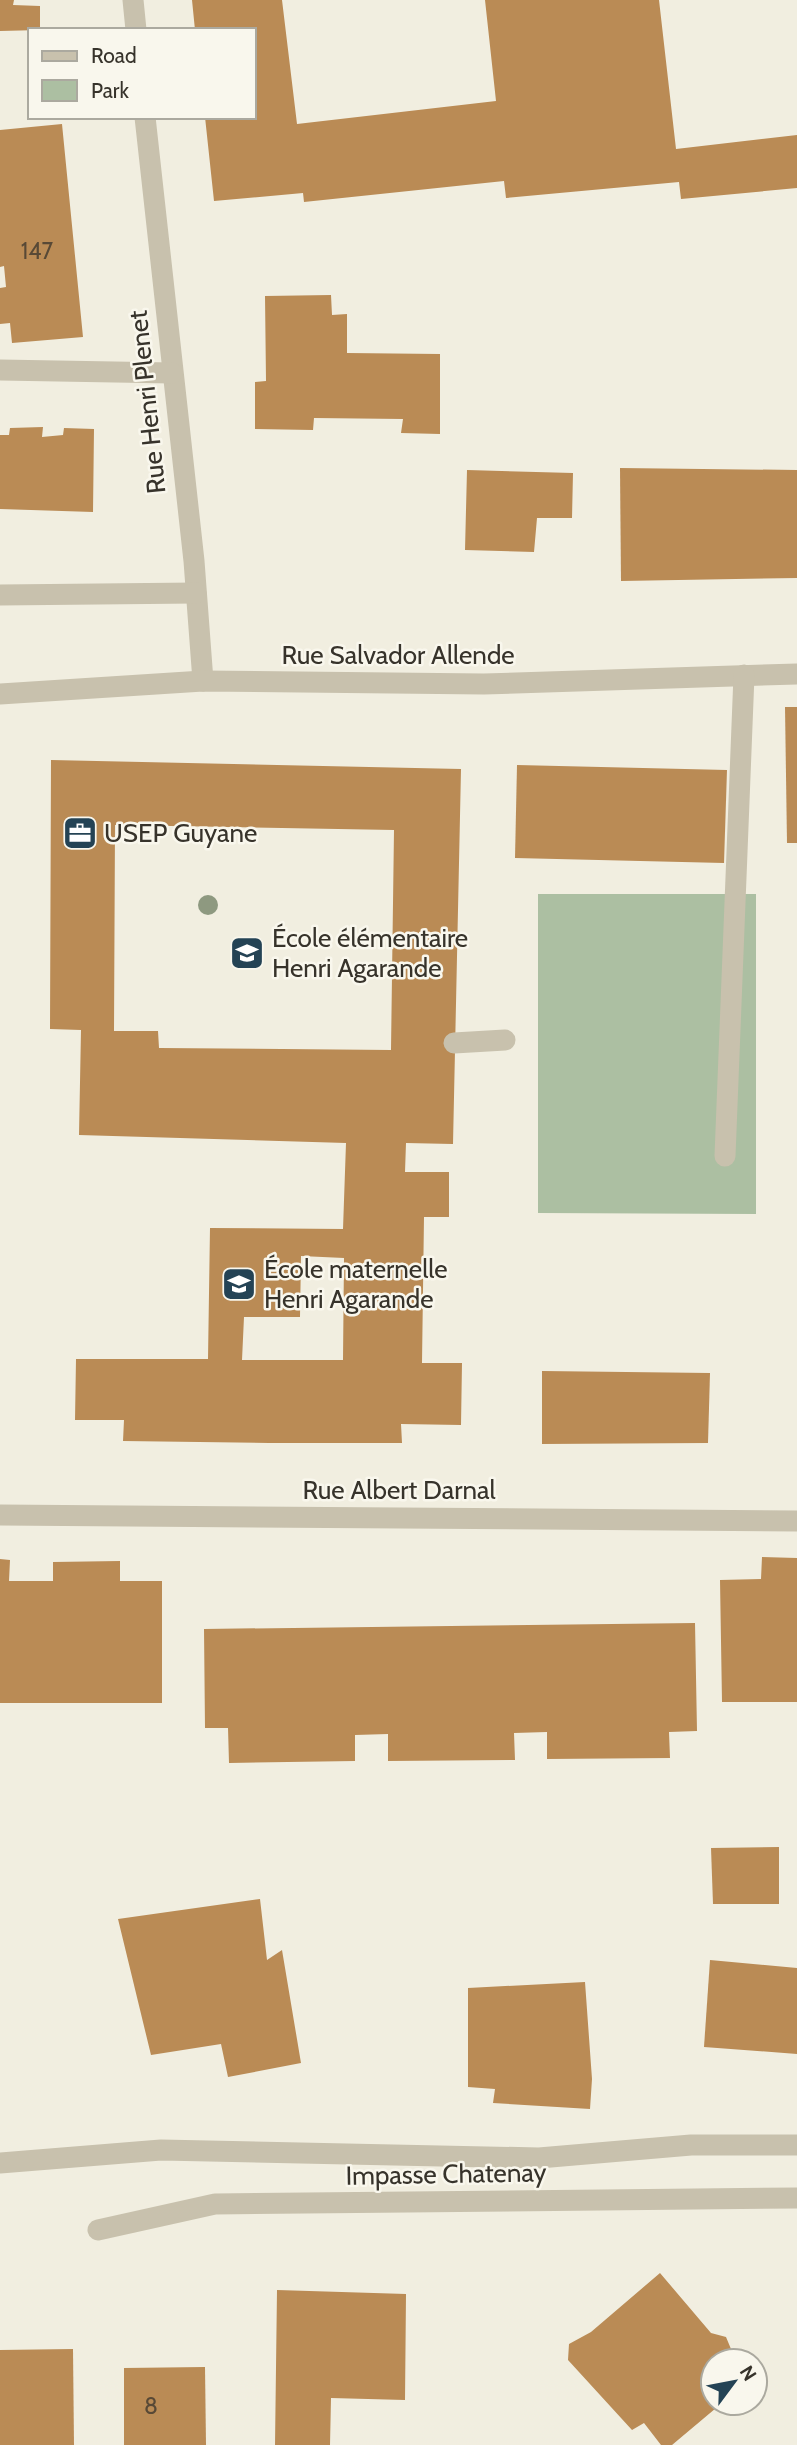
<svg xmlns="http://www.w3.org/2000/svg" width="797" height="2445" viewBox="0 0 797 2445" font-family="Cabin,sans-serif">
	<rect width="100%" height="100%" fill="#f1eee0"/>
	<path fill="#acbfa2" d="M 538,894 L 756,894 L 756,1214 L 538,1213 Z"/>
	<g fill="#ba8b55" fill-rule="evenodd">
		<path d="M 0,0 L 14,0 L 13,5 L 40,6 L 40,30 L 0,31 Z"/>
		<path d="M 192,0 L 282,0 L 297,124 L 496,101 L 485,0 L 659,0 L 676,149 L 797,135 L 797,188 L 681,199 L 679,182 L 506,198 L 504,181 L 304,202 L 303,193 L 214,201 L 205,117 L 254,117 L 254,30 L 195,30 Z"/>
		<path d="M 62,124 L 83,337 L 12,343 L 10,323 L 0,324 L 0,288 L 6,287 L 4,266 L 0,267 L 0,130 Z"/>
		<path d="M 331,295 L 332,315 L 347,314 L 347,353 L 440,354 L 440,434 L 401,433 L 403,419 L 314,418 L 313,430 L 255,429 L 255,382 L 266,381 L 265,296 Z"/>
		<path d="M 43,427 L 42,437 L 63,435 L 64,428 L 94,429 L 93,512 L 0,509 L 0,435 L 9,435 L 10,428 Z"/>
		<path d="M 620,468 L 797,470 L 797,578 L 621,581 Z"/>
		<path d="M 467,470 L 573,473 L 572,518 L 537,518 L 534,552 L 465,550 Z"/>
		<path d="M 785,707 L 797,707 L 797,843 L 787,843 Z"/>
		<path d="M 51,760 L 461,769 L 453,1144 L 406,1143 L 405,1172 L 449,1172 L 449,1217 L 424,1217 L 422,1363 L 462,1363 L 461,1425 L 401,1424 L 402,1443 L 269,1443 L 123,1441 L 124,1420 L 75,1420 L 76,1359 L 208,1359 L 210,1228 L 343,1229 L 346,1143 L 79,1135 L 81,1030 L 50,1029 ZM 115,825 L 394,830 L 391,1050 L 159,1048 L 158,1031 L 114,1031 ZM 301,1256 L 344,1258 L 343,1360 L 242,1360 L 244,1317 L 300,1317 Z"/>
		<path d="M 517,765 L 727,770 L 724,863 L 515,858 Z"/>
		<path d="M 542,1371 L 710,1373 L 708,1443 L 542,1444 Z"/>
		<path d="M 762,1557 L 797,1558 L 797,1702 L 722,1702 L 720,1580 L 761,1579 Z"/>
		<path d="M 0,1559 L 10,1560 L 9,1581 L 53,1581 L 53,1562 L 120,1561 L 120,1581 L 162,1581 L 162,1703 L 0,1703 Z"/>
		<path d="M 695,1623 L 697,1731 L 669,1732 L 670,1758 L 547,1759 L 547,1732 L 514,1733 L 515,1760 L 388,1761 L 388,1734 L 355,1735 L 355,1761 L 229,1763 L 228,1728 L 205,1728 L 204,1629 Z"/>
		<path d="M 779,1847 L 779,1904 L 713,1904 L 711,1848 Z"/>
		<path d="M 260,1899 L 267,1960 L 282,1950 L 301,2063 L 228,2077 L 221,2044 L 151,2055 L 118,1919 Z"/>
		<path d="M 710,1960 L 797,1968 L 797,2054 L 704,2047 Z"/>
		<path d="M 585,1982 L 592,2079 L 590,2109 L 493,2103 L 495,2089 L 468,2087 L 468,1988 Z"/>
		<path d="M 660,2273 L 711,2333 L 726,2337 L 736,2361 L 713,2361 L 713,2403 L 722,2403 L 672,2445 L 661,2445 L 644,2423 L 632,2430 L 568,2360 L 569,2344 L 591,2332 Z"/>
		<path d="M 277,2290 L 406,2294 L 405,2400 L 331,2398 L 330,2445 L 275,2445 Z"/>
		<path d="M 73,2349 L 74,2445 L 0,2445 L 0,2350 Z"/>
		<path d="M 205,2367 L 206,2445 L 124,2445 L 124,2368 Z"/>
	</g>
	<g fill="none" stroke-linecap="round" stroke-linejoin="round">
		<g stroke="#c8c1ad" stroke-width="21">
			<path d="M 133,0 L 136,30"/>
			<path d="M 145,117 L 194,561 L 203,681"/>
			<path d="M 0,370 L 172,373"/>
			<path d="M 0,595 L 196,593"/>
			<path d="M 0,694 L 203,681 L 484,684 L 797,674"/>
			<path d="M 454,1043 L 505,1040"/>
			<path d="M 725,1156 L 744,675"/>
			<path d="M 0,1515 L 797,1521"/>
			<path d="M 0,2163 L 161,2150 L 539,2158 L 691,2145 L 797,2145"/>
			<path d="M 98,2230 L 215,2204 L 797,2198"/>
		</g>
	</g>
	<circle fill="#8e9980" cx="208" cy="905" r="10"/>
	<defs>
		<g id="office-square" transform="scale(1.75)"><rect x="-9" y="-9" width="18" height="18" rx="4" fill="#244355" stroke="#f9f7ed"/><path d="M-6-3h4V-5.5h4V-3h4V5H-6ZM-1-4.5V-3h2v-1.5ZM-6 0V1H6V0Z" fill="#fff"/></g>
		<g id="school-square" transform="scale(1.75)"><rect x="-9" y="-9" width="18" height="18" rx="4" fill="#244355" stroke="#f9f7ed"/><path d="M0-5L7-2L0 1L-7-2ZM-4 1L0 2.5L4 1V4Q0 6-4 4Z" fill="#fff"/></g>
	</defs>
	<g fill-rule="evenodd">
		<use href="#office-square" x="80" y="833"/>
		<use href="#school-square" x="247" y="953"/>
		<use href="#school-square" x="239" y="1284"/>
	</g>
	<g text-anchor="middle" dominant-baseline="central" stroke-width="5" stroke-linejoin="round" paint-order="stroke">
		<g font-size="23" fill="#584936">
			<text x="37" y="251">147</text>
			<text x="151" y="2406">8</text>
		</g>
		<g font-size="26" fill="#37332b" stroke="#f9f7ed">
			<text transform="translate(147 402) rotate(-96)">Rue Henri Plenet</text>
			<text x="398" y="655">Rue Salvador Allende</text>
			<text x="399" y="1490">Rue Albert Darnal</text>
			<text transform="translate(446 2174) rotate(-1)">Impasse Chatenay</text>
		</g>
		<g font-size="26" fill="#37332b" stroke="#f9f7ed" text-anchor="start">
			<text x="104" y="833">USEP Guyane</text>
			<text x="272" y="938">École élémentaire<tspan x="272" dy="30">Henri Agarande</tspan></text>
			<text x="264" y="1269">École maternelle<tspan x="264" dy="30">Henri Agarande</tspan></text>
		</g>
	</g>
	<rect x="28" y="28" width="228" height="91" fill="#f9f7ed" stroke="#aba99f" stroke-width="2"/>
	<rect x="42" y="51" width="35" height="10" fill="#c8c1ad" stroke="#aba99f" stroke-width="2"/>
	<text x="91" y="63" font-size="21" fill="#37332b">Road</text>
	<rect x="42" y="80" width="35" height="21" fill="#acbfa2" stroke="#aba99f" stroke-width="2"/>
	<text x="91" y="98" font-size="21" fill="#37332b">Park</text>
	<g transform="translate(734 2382) rotate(58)"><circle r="33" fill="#f9f7ed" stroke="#aba99f" stroke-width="2"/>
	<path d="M0-5L12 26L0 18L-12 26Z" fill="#244355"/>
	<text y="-10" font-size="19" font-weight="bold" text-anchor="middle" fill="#37332b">N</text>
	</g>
</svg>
